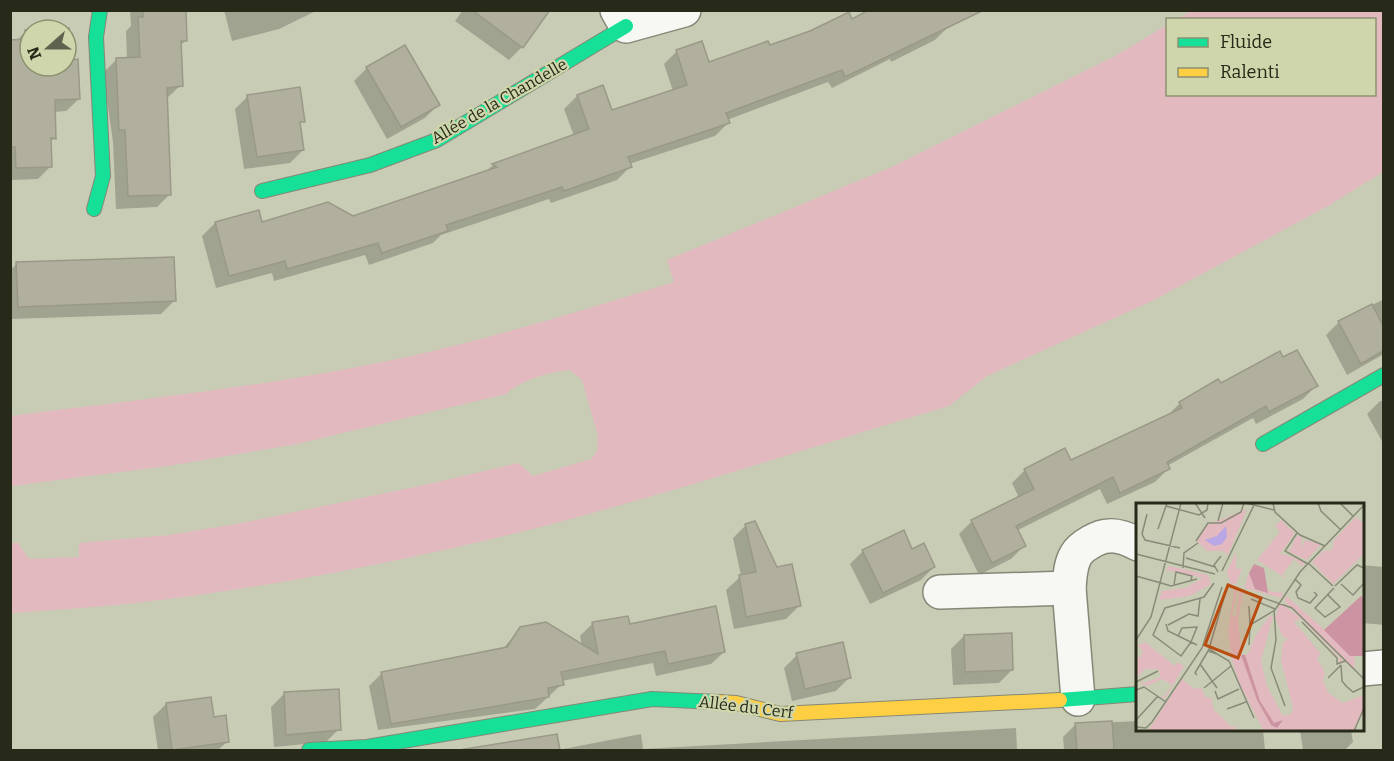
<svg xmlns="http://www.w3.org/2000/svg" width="1394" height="761" viewBox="0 0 1394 761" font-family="Bitter,serif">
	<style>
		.green { fill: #e1b9be }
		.shadow { fill: #0003 }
		.building { fill: #b1b09e; stroke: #9a9987; stroke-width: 1.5; fill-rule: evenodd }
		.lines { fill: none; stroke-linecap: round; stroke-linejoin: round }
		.street-casing { stroke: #858876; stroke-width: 36 }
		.fast-casing { stroke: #858876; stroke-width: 16 }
		.slow-casing { stroke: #858876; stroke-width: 16 }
		.street { stroke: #f7f7f4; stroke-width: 33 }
		.fast { stroke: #16e098; stroke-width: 14 }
		.slow { stroke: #ffcf43; stroke-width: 14 }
		.labels { text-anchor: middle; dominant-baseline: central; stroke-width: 4.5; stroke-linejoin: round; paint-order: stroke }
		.street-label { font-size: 16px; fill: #272919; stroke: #cfd6ab }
		.inset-road { fill: none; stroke: #888b77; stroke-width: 1.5 }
		.view { fill: #b84d0f; fill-opacity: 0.15; stroke: #b84d0f; stroke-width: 3 }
		.inset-edge { fill: none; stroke: #272919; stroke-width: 3 }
	</style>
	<rect width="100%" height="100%" fill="#c9ccb5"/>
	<path class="green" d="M1192,11h191v161l-55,34 -176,95 -165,75 -38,30c-156,46 -311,99 -470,136 -116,27 -234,49 -353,62 -38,4 -77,6 -115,9v-70h7l11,16 50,-2v-14l90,-8 73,-12 187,-39 89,-21 15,13 58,-17 6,-8 1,-15 -16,-56 -12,-10c-21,2 -49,10 -64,24l-209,50 -129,22 -157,20v-70c133,-17 268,-31 400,-60 89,-20 176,-47 263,-74l-7,-22 227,-94 221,-110 52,-31 1,69h206v-74l-197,-1z"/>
	<g class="shadow">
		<polygon points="130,10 185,10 186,40 180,46 181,85 166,99 170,194 157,207 116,209 113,142 103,73 116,60 127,59 126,31 131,26"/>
		<polygon points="224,10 318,10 279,29 232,41"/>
		<polygon points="463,10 545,10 522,47 509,60 455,21"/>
		<polygon points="982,10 947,28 935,40 891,62 890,59 832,88 828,82 727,120 728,123 715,136 629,164 630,167 617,180 551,203 549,199 441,235 433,243 369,265 365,255 274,281 272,273 216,288 202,236 215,223 261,224 353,218 485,172 493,165 574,136 564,109 577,96 602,87 611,112 673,91 664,64 677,51 708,64 769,47 851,20"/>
		<polygon points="61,30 68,30 70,61 79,99 66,111 54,112 54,138 49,143 50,167 38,179 10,180 10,41 16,41 26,31 30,31 30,66 66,66 66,30"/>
		<polygon points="367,68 438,105 425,118 387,139 354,81"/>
		<polygon points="248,96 303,121 299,125 303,150 290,163 244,169 235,109"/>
		<polygon points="17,264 174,301 161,314 10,319 10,270"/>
		<polygon points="1384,299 1384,354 1347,375 1326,335 1339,322"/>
		<polygon points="1283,359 1316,386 1303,399 1256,424 1253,418 1167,466 1168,469 1155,482 1107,504 1100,489 1016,531 1024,546 1011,559 979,575 959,534 972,521 1019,498 1012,483 1025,470 1070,462 1167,416 1180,403"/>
		<polygon points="1380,401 1384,401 1384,445 1367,414"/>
		<polygon points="746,525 799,606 786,619 734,629 726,590 741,576 733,538"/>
		<polygon points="863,551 912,551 934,567 921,580 870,604 850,564"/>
		<polygon points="1362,565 1384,567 1384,625 1362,623"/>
		<polygon points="592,624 629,626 724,652 711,664 656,676 653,663 562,681 562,684 535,709 378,730 369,686 382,673 502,650 520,628 582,646 580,636"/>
		<polygon points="964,636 1012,670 999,683 953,685 951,649"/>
		<polygon points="797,655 849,678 836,691 792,701 784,668"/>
		<polygon points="284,694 339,729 326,742 274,747 271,707"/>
		<polygon points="166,704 213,718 228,741 218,750 158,750 153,717"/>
		<polygon points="1138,721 1138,730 1263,730 1265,750 1064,750 1063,737 1076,724"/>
		<polygon points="1016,728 1017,750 468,750 556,736 558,750 641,734 643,749"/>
		<polygon points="1300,730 1351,730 1353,742 1345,750 1303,750"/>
	</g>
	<g class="building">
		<polygon points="143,10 186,10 187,41 181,41 183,86 167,88 171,195 128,196 125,130 119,130 116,58 140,57 138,17 143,17"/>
		<polygon points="472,10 550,10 523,48"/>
		<polygon points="869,10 984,10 845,77 842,70 726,113 730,123 628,157 632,167 564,191 562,187 446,225 448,231 382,253 378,243 287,269 285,261 229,276 215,222 259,210 262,222 328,202 353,216 497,167 492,164 589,129 577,95 603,85 612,110 687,85 676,50 702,41 709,62 768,41 770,45 810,31 849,12 852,19"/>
		<path d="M69,28l2,32 7,-1 2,40 -25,1 1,39 -5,-1 1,29 -36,1 -1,-21h-5v-107l16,-1 -1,-9zM30,30h36v36h-36z"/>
		<polygon points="405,45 440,105 401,127 366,67"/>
		<polygon points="300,87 305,122 300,122 304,150 257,157 247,95"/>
		<polygon points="174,257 176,301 18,307 16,262"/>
		<polygon points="1372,304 1383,326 1383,351 1361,364 1338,321"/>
		<polygon points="1297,350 1318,386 1269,412 1266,406 1167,462 1170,469 1120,493 1113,477 1016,526 1026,546 992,563 971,520 1034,489 1024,469 1065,448 1071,460 1182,408 1179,402 1218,379 1221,383 1280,351 1283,357"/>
		<polygon points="755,521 777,567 792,564 801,606 746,617 739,575 756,572 745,524"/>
		<polygon points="904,530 912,549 924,543 935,567 883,593 862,550"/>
		<polygon points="716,606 725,652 668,664 665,651 561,672 564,685 548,688 549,697 391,724 381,672 507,647 520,627 546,622 598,654 592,622 628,616 630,624"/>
		<polygon points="1012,633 1013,670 965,672 964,635"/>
		<polygon points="843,642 851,678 805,689 796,653"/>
		<polygon points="339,689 341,730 286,735 284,692"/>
		<polygon points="211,697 214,717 226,715 229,742 172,750 166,703"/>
		<polygon points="1112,721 1114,750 1077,750 1075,723"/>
		<polygon points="557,734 560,750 459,750"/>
	</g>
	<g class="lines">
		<defs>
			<g id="street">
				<polyline points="617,10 626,26 684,10"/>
				<polyline points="940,592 1069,588"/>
				<polyline points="1362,669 1384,667"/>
				<path d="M1078,699l-9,-111c1,-11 1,-23 7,-33 5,-9 23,-19 33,-19 9,-1 21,4 29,8"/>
			</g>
			<g id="fast">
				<polyline points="262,191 370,165 437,140 626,26"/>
				<polyline points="94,209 103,176 96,37 100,10"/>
				<polyline points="1263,444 1384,375"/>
				<polyline points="1060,700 1138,694"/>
				<polyline points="309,750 367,747 652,699 718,702"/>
			</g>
			<polyline id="slow" points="718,702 736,703 780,714 1060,700"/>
		</defs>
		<use href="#street" class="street-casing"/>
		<use href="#fast" class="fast-casing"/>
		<use href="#slow" class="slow-casing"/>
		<use href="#street" class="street"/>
		<use href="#fast" class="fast"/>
		<use href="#slow" class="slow"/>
	</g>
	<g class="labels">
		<g class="street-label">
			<text transform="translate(499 101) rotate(-30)">Allée de la Chandelle</text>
			<text transform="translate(746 707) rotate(7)">Allée du Cerf</text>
		</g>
	</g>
	<g transform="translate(1136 503)">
		<rect width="228" height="228" fill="#c9ccb5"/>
		<path d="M111,6l-19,46 -5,-4h-16l-10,-10 10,-16zM220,14l8,7v30l-31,30 -21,-22 11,-11 9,-1 2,-10zM145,17l14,13 -15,21 7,1 19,8 -4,3 -8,-7 -11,15 4,5 -30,-19 23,-28 -5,-6zM161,32l5,3 -1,12 4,-10 16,4 -14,16 -18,-8zM100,49v17l6,-1 -6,17 -6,-2 -3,-11zM33,63l39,9 3,9 -21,12 -31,4 3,-9 23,-3 18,-10 -37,-8zM113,70l6,16 28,4 -2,5 -37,-10zM99,84l3,1 -6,28h4l4,-27 3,1 -5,32 4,33 6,-1 8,-19 14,-20 3,1 -12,45 6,25 16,30 8,-2 2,-7 -12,-47 2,-18 6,-3 -6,-2 -8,-19 5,-15 24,17 40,42 -5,1v-5l-38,-40 -7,4 27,32 -4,4 8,15 -2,7 5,13 15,10 21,-8v12l-11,24h-89l-24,-46 -8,-25 -4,-28zM150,93l69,60 -1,13 -69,-67zM4,135l35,28 3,-4 6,4 7,-12 -26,45 -8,-4 7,2 8,-12 -10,-6 -15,7 -5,-2 -2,-5 4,4 16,-6 -1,-8h-14l-8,8 -1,-22 4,3 3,-7 -6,-6 8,-2zM46,176l12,10 7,-2 4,10 6,1 3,12 18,17 5,-1 -3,5h-86z" fill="#e1b9be"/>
		<path d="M118,61l10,4 4,25 -13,-4 -6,-16zM225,93l3,3v57h-14l-26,-26zM105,152h4l15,46 14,22 9,-3 -6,8 -6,-3 -14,-25z" fill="#cc93a2"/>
		<path d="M90,23l1,11 -5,7 -8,2 -9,-6 12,-4z" fill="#b9a7e5"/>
		<path class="inset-road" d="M59,0l10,15M110,0l28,7M137,0l2,9 25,23 25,11M182,0l3,8 20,19M204,0l13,13M30,3l33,9 8,-5 1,-7M11,11l-5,20 3,6 35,8M82,18l5,-18M22,26l9,-26M161,30l-12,18 23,13M60,38l12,-18h13l20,-11 3,-9M0,51l79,20M50,55l29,9M172,60l25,23M47,65l1,-15 14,-10M86,68l33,-68M82,69l-4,-7 7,-9M0,73l25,7M159,76l6,6 -5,7 2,6 12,5 7,-8 -3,-3M25,80l10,3 26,-7M205,81l12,11 11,-12M38,82l2,-13 16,4 -1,4M91,82l65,23 72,71M199,83l22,-21 7,3M192,92l12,12 -15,10 -10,-9 19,-20M115,96l24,10M113,103l1,19M138,107l2,30 -5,28 14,38M166,119l35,36v6l8,-3M30,121l2,7 29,14M32,122l21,-11 9,2 2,-17M42,133l4,-8 15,-1 -6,15M0,137l15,-23 30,-114M55,139l-10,14 -28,-21 12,-27 39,-11 10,-14M113,142l1,-20 25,-15 25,-38 64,-67M73,146l16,-55M73,146l7,4 1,1 -9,-3zM81,151l12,7 25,57M64,161l17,24M205,162l1,16 4,5 7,6 11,-5M61,172l-2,-2 13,-22M192,175l13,-13M0,179l22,-11M68,185l27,-22M0,187l8,-3 22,15M79,188l3,8 21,-10M91,206l19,-7M0,217l22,-24M0,224l10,1 6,-6 50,-74 20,-61M218,228l10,-23"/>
		<path class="view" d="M92,82l33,13 -23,60 -33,-13z"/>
		<rect width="228" height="228" class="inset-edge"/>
	</g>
	<rect width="1394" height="761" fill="none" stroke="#272919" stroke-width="24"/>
	<rect x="1166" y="18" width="210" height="78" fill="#cfd6ab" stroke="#8c9171" stroke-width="1.5"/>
	<rect x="1178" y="38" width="30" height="9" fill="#16e098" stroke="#8c9171" stroke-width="1.5"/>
	<text x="1220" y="48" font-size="18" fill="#272919">Fluide</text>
	<rect x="1178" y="68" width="30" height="9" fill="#ffcf43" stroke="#8c9171" stroke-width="1.5"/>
	<text x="1220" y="78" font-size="18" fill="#272919">Ralenti</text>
	<g transform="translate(48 48) rotate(249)"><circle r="28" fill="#cfd6ab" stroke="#8c9171" stroke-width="1.5"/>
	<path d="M0-4.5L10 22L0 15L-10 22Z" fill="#606250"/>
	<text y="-9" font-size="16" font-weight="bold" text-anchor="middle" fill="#272919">N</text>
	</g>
</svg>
